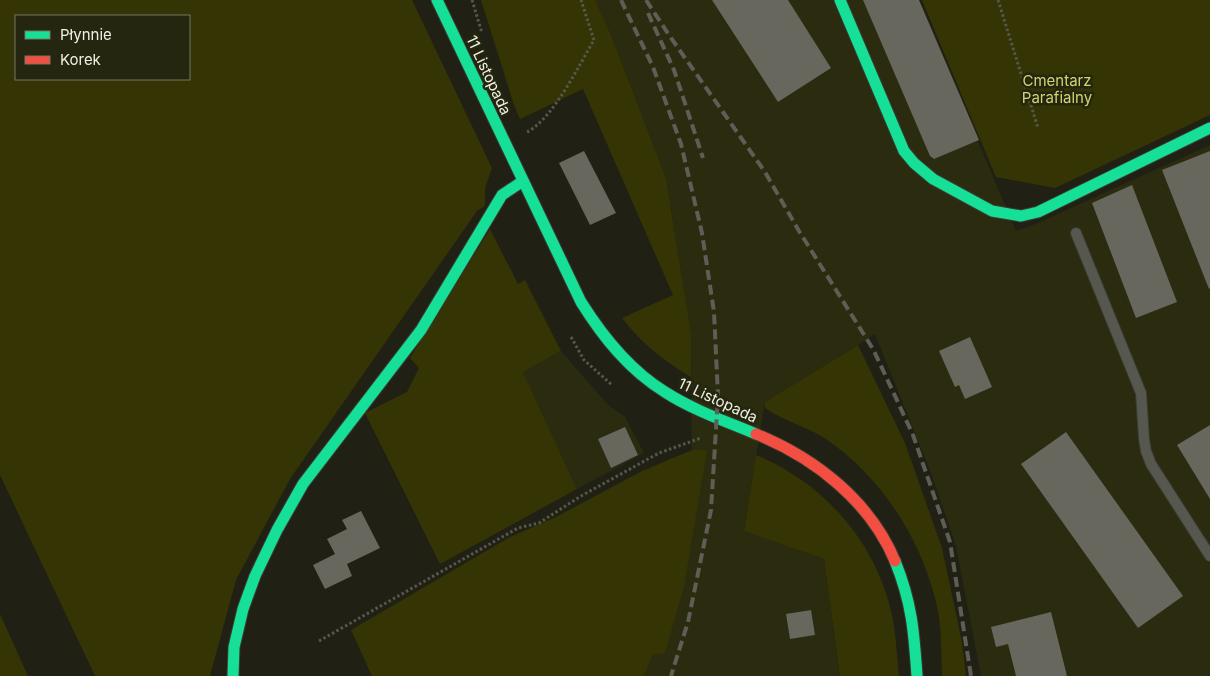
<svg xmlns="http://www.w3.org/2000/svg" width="1210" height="676" viewBox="0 0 1210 676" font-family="Inter,sans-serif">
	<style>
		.built { fill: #2a2b0f }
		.green { fill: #343404; fill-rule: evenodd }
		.building { fill: #67675d }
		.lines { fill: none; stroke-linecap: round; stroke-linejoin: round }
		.lane-casing { stroke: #3b3c33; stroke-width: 12 }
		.fast-casing { stroke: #3b3c33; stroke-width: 13 }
		.jam-casing { stroke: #3b3c33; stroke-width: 13 }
		.path { stroke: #56574d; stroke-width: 3; stroke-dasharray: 2.5 2.5; stroke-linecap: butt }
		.lane { stroke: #56574e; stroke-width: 10 }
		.fast { stroke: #16e098; stroke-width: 11 }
		.jam { stroke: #f24e42; stroke-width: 11 }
		.rail { stroke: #5e5e56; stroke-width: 4; stroke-dasharray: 10 5; stroke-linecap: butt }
		.labels { text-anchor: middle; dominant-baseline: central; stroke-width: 5; stroke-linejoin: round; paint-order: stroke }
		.street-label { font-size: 15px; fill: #eff0e2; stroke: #25260f }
		.park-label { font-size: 15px; fill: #d3d36f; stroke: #25260f }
	</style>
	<rect width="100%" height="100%" fill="#202114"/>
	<g class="built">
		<polygon points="595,0 918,0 1016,231 1031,226 1210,145 1210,676 981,676 956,546 931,473 875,334 858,345 765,402 744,530 824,559 840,676 644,676 653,655 692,487 691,333 666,178 610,32"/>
		<polygon points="561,351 608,405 625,417 644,453 577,489 523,372"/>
	</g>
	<g class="green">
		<path d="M0,0h412l80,168 -7,20v18l-8,5 -187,268 -54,101 -26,96h-115l-95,-201zM16,16h173v63h-173z"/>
		<path d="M481,0h114l15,32 56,146 25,155v44c-26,-15 -51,-35 -69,-59l51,-23 -90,-206 -63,30 -6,-14z"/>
		<polygon points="922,0 1210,0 1210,115 1055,188 996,177"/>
		<polygon points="490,229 518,284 525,280 561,351 523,372 577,489 440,564 365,413 407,392 419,368 410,358"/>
		<path d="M858,345l47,98 37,105 20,94 4,34h-24c-1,-22 0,-43 -4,-65 -14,-68 -55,-133 -112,-172 -20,-13 -43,-18 -61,-31v-6z"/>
		<polygon points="692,450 707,450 684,587 665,653 653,655 644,676 372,676 351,630 510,537 556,517 642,471"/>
		<path d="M756,455c69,29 120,87 136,160 4,20 5,41 7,61h-59l-16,-117 -80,-28z"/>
		<polygon points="0,614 28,676 0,676"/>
	</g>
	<g class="building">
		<polygon points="712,0 788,0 831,68 778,102"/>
		<polygon points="863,0 919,0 979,140 934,159 930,156"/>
		<polygon points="584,151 616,213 590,225 559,163"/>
		<polygon points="1210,151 1210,288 1209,289 1162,170"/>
		<polygon points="1132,185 1177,302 1136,318 1092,203"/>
		<polygon points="970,337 992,387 965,399 959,385 955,387 939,351"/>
		<polygon points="1210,425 1210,499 1177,445"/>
		<polygon points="625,427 638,455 611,468 598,439"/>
		<polygon points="1066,432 1183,596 1138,628 1021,464"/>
		<polygon points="361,511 380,548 347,564 352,576 325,589 313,565 335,554 327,539 347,529 342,520"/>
		<polygon points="811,610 815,635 790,639 786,614"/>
		<polygon points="1051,612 1067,676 1016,676 1008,644 996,647 991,627"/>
	</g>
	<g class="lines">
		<defs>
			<polyline id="lane" points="1076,233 1141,393 1144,439 1146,451 1151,464 1210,556"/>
			<g id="fast">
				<path d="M437,0l144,302c22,35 48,68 84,90 28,18 60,29 91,42"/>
				<polyline points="840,0 904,151 914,163 933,179 992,211 1021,216 1038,212 1210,128"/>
				<path d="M895,561c17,42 19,71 22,115"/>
				<polyline points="233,676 234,647 243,609 255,576 277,530 303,484 421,330 502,195 523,181"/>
			</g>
			<path id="jam" d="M756,434c59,24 114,67 139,127"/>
		</defs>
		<use href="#lane" class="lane-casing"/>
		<use href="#fast" class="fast-casing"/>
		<use href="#jam" class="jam-casing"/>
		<g class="path">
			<polyline points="472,0 482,33"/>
			<polyline points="998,0 1038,128"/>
			<path d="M527,132c26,-13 52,-67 67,-92l-13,-40"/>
			<polyline points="571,337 584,360 612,385"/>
			<polyline points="319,641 518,528 539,523 581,496 659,453 701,438"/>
		</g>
		<use href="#lane" class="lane"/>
		<use href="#fast" class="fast"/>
		<use href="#jam" class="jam"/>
		<g class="rail">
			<polyline points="621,0 653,67 681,144 702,233 714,312 718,396 711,510 688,622 671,676"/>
			<polyline points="646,0 669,35 765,172 799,231 873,349 895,396 913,435 950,542 971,676"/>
			<polyline points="648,13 674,70 703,158"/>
		</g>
	</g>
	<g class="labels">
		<g class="street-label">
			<text transform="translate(489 75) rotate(65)">11 Listopada</text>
			<text transform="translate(718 400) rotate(25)">11 Listopada</text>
		</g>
		<g class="park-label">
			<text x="1057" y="80">Cmentarz<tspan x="1057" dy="17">Parafialny</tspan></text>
		</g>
	</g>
	<rect x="15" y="15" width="175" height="65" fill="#25260f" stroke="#767763"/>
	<rect x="25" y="31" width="25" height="8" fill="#16e098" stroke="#767763"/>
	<text x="60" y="40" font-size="15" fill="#eff0e2">Płynnie</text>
	<rect x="25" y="56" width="25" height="8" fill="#f24e42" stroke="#767763"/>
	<text x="60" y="65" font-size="15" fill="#eff0e2">Korek</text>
</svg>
